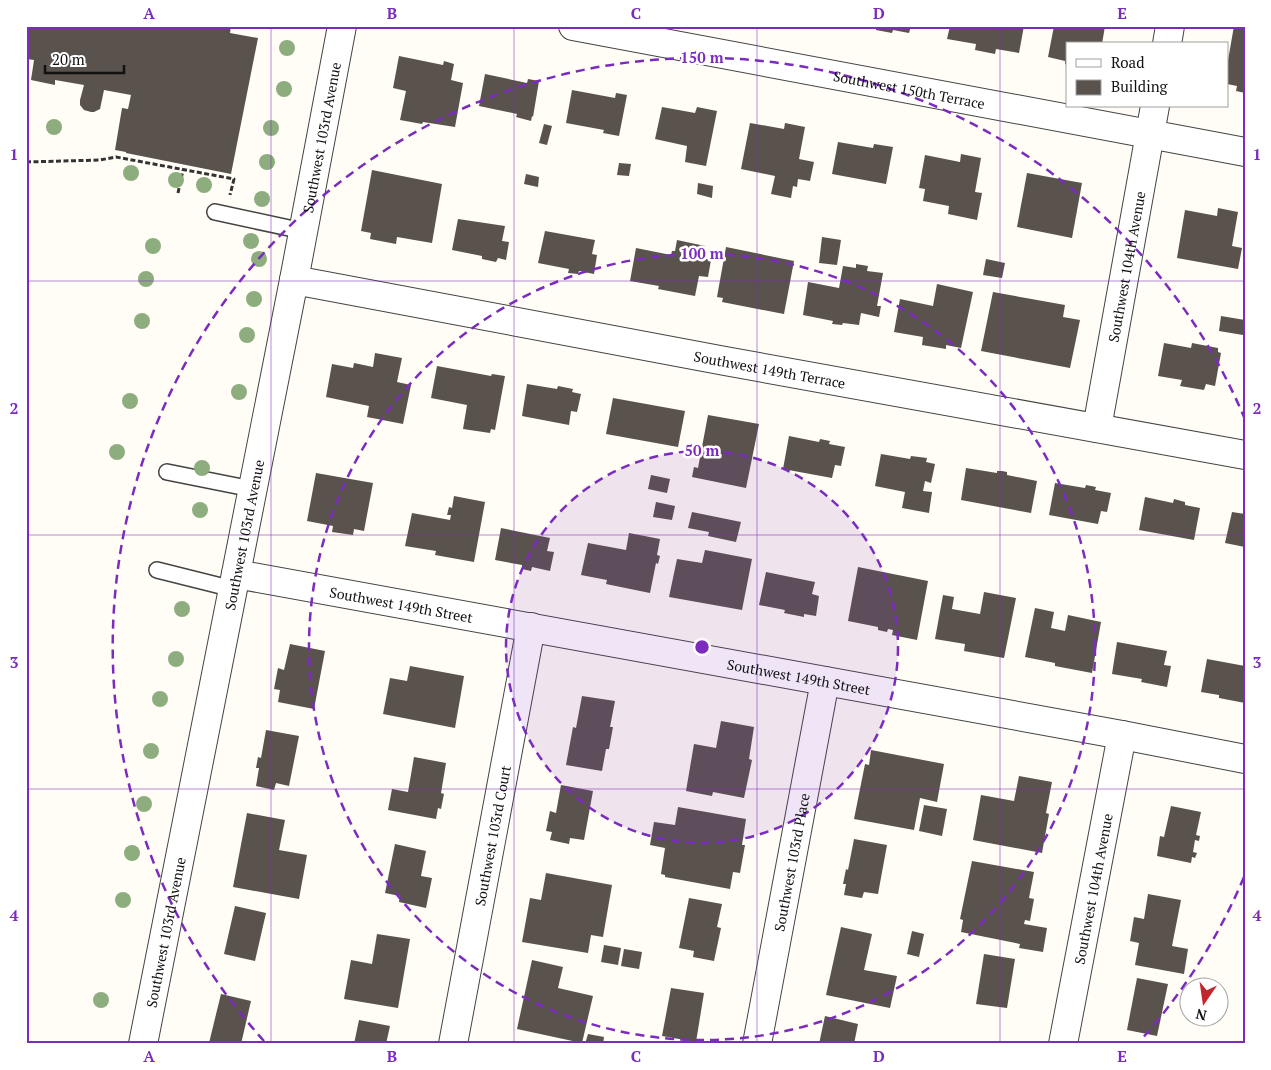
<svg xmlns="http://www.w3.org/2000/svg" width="1271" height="1070" viewBox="0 0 1271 1070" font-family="'PT Serif',serif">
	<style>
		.building { fill: #5a524d }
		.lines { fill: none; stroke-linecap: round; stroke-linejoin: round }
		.service-casing { stroke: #444; stroke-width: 18 }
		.minor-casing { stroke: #444; stroke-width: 30 }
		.path { stroke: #333; stroke-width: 3; stroke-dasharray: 5 2.5; stroke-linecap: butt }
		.service { stroke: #fff; stroke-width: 15 }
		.minor { stroke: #fff; stroke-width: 28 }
		.tree { fill: #8dad7f }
		.grid { fill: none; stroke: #7b2cbf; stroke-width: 1; stroke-opacity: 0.55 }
		.ring { fill: none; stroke: #7b2cbf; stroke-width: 2.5; stroke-dasharray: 9 6 }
		.labels { text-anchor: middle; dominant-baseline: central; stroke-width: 5; stroke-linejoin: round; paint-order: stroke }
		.street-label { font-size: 14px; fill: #111; stroke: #fff }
		.centre { fill: #7b2cbf; stroke: #fff; stroke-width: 2.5 }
		.ring-label { font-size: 15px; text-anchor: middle; font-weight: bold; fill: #7b2cbf; stroke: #fff; stroke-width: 5; stroke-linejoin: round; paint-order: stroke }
		.neatline { fill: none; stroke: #7b2cbf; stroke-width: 2 }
		.grid-label { font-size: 16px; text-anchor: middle; font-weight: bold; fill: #7b2cbf }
	</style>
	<rect width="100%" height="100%" fill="#fffdf5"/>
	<g class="building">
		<polygon points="26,26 231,26 230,33 258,38 231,174 126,153 126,152 115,150 122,108 128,109 131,95 104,90 100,109 94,112 91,112 84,110 80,105 80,100 84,85 55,80 55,85 31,80 34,60 26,59"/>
		<polygon points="876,26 911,26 909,33 893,30 892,33 876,30"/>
		<polygon points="950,26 1024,26 1019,53 996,49 995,54 975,50 976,44 947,39"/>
		<polygon points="1054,26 1071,29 1072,26 1105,26 1102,44 1067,44 1067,65 1065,64 1065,61 1048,57"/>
		<polygon points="1234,26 1245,26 1245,93 1236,91 1237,86 1227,84 1227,66"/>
		<polygon points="399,56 443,65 444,61 454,64 451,80 463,83 455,127 423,122 422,124 400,120 406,91 393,88"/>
		<polygon points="485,74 527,83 528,79 539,81 533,117 532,116 531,121 516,117 517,114 479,106"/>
		<polygon points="572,90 615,98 616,93 627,95 619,136 603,133 604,130 566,123"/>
		<polygon points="662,107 695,113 697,107 717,111 706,166 685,162 687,146 655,139"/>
		<polygon points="750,123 784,129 785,123 805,127 799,159 814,162 810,181 798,179 797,187 793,186 791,198 771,194 775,176 741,169"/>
		<polygon points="544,124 552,126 547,145 539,143"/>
		<polygon points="838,142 873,148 874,144 893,147 886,184 832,174"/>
		<polygon points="961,154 981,158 975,192 982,193 977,220 948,214 949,206 923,201 925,189 919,188 925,155 960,162"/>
		<polygon points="619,163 631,164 629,176 617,175"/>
		<polygon points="372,170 442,184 432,243 397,237 396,244 370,239 371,233 361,231"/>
		<polygon points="1027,173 1082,183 1072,238 1017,227"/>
		<polygon points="526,174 539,177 538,187 524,184"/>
		<polygon points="698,183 713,186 712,198 697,194"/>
		<polygon points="1218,208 1238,212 1232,246 1242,248 1238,269 1177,258 1185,210 1217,216"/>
		<polygon points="458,219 505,226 502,241 509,242 506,260 498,258 496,262 482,259 482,256 452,250"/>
		<polygon points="545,231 595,240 592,254 597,255 594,274 579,271 578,274 568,273 569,269 538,263"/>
		<polygon points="822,237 841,240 837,265 819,263"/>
		<polygon points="677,240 705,246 702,258 711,260 708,277 699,276 695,296 658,289 659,286 630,281 636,248 671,255 672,251 675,251"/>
		<polygon points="726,247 794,261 784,314 722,302 723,298 717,297"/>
		<polygon points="986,259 1005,263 1002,278 983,275"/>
		<polygon points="856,264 868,266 867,271 883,273 877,306 881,306 879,317 861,313 859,325 843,323 842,325 832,324 833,321 803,315 808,282 839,288 843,266 856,268"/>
		<polygon points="937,284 973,292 961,348 946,345 946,349 922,345 923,337 894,332 900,299 933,306"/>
		<polygon points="993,292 1065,305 1063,317 1080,320 1070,368 981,351"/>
		<polygon points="1221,316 1245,320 1243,335 1219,331"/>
		<polygon points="1164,343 1191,348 1192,343 1218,348 1218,352 1221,353 1215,386 1206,384 1204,390 1180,386 1182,380 1158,376"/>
		<polygon points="375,353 402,358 397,382 411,385 403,424 367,417 369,406 326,397 332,364 353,368 354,363 373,367"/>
		<polygon points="437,366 491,376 492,374 505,376 495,430 491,429 490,433 463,429 467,405 431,398"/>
		<polygon points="527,384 557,389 558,386 573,389 572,392 581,394 577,412 571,411 569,425 522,416"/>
		<polygon points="613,398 685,411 678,447 606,434"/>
		<polygon points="708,415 759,424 746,488 692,477 694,467 698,468"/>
		<polygon points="789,436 819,442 820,439 830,441 829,444 845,447 841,466 835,465 832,478 783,469"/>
		<polygon points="881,454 910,459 911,456 927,458 926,462 935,464 931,483 925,481 923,491 932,492 929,513 902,508 905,492 875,486"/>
		<polygon points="966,468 997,473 997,471 1002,471 1007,472 1007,475 1037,481 1031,513 961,500"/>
		<polygon points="316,473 373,483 364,531 354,529 353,535 332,532 333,526 307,521"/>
		<polygon points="651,475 670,479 667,493 648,489"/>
		<polygon points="1055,483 1085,488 1086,485 1096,487 1095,490 1111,493 1107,512 1101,511 1098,524 1049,515"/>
		<polygon points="454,496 485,502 474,562 435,555 436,551 405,546 412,513 450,520 451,515 447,515 449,507 452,508"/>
		<polygon points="1145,497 1173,503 1174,499 1185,502 1185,505 1200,508 1194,540 1139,530"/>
		<polygon points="656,502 675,506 672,520 653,517"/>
		<polygon points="692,512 741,522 736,542 708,536 709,532 688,528"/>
		<polygon points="1232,512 1245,514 1245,547 1225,543"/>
		<polygon points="501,528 550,538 547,551 554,552 550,571 532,567 531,571 522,569 522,565 495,560"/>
		<polygon points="629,533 660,539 657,555 660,556 658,564 656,563 650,593 606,584 607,580 581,575 588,543 626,550"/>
		<polygon points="705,550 752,559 742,610 669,597 677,559 702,563"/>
		<polygon points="858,567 928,581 917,640 892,635 893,630 888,629 887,632 878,630 878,627 848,621"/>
		<polygon points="766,572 815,582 812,594 819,596 816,616 804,614 804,617 784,613 785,610 759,605"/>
		<polygon points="984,592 1016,598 1004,658 964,651 965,644 935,639 943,595 954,597 952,609 980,614"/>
		<polygon points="1035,608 1054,612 1051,628 1065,631 1068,615 1101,622 1092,673 1055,666 1055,663 1025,657"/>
		<polygon points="1117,642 1167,651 1164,665 1171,666 1167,687 1141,682 1142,679 1112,674"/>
		<polygon points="290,644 325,651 314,709 278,702 280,690 274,689 278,668 284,670"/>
		<polygon points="1207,659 1245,666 1245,703 1219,698 1219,695 1201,692"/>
		<polygon points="410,666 464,676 455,728 383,714 390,678 407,681"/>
		<polygon points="582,696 615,701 610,727 613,727 609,749 606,749 602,771 566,765 573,727 576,728"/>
		<polygon points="721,721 754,727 749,759 752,760 744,798 713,792 712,796 686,791 694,744 716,748"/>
		<polygon points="266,730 299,736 289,786 276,783 274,790 256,786 259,768 256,768 258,757 261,758"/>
		<polygon points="871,750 944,764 937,802 920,798 914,830 854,819 865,764 869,765"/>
		<polygon points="414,757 446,763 441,793 444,794 441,809 438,808 436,819 388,810 392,789 408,792"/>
		<polygon points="1019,776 1052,782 1046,813 1049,814 1042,853 973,840 981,795 1014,801"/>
		<polygon points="561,785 593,791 584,840 570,838 569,844 550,840 552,832 546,831 550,811 556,813"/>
		<polygon points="924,805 947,809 942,836 919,831"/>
		<polygon points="1171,806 1201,812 1196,835 1200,836 1199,841 1195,840 1193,852 1197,853 1195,858 1192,857 1191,863 1157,856 1160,836 1164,837"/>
		<polygon points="678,807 746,819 742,845 745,845 740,873 733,872 730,889 665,877 665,875 661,874 665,848 650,845 654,822 675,825"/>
		<polygon points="247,813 285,820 279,850 307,855 299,899 233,887"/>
		<polygon points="854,839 887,845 878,894 864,892 862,898 844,895 846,884 843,884 846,869 848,870"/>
		<polygon points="395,844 426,851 421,876 432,878 426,908 399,902 400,896 385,893"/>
		<polygon points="972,861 1034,872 1029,898 1034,899 1030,921 1025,920 1024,924 1047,928 1043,952 1019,948 1020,944 961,932 963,920 960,919"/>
		<polygon points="546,873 612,885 603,937 591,935 588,953 522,942 530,898 541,900"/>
		<polygon points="1148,894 1181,900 1172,946 1188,949 1184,974 1135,965 1139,943 1130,941 1134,917 1144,919"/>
		<polygon points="689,898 722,904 717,927 721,928 714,961 693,957 694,951 679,948"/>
		<polygon points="235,906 266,913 255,961 224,954"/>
		<polygon points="841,927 872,934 864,970 897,976 890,1008 826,995"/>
		<polygon points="912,931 924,934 919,957 907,954"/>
		<polygon points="377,934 410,939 398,1008 344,999 351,960 372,964"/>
		<polygon points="604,945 621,948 618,965 601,962"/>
		<polygon points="624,949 642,952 639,969 621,966"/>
		<polygon points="984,954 1015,959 1007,1008 976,1004"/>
		<polygon points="532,960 563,967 558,988 593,996 582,1043 517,1029"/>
		<polygon points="1137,978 1168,984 1157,1036 1127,1030"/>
		<polygon points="671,988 704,993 696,1042 662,1036"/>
		<polygon points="221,994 251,1001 241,1044 209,1043"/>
		<polygon points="825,1016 858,1024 854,1044 819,1044"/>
		<polygon points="359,1020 390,1026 386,1044 354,1044"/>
		<polygon points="588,1034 604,1037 603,1044 585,1044"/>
	</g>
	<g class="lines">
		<defs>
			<g id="service">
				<polyline points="215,212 303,231"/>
				<polyline points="167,472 252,489"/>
				<polyline points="157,570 233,589"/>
			</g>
			<g id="minor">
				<path id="s1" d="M573,26l672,126"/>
				<polyline points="1167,44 1170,26"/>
				<path id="s2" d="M294,280l431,81 520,94"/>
				<path id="s3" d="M1097,428l58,-322"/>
				<path id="s4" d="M236,574l886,161 123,24"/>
				<path id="s5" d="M143,1044l151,-764 48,-254"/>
				<path id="s6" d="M453,1044l78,-417"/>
				<path id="s7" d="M757,1044l68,-363"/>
				<path id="s8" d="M1063,1044l59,-309"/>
			</g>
		</defs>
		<use href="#service" class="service-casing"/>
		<use href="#minor" class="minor-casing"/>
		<g class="path">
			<polyline points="26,162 100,160 116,157 234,179 230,195"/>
			<polyline points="178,193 183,170"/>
		</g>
		<use href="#service" class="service"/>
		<use href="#minor" class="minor"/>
	</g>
	<g class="tree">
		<circle cx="287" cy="48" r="8"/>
		<circle cx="284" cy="89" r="8"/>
		<circle cx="54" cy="127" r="8"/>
		<circle cx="271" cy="128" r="8"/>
		<circle cx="267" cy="162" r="8"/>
		<circle cx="131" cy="173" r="8"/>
		<circle cx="176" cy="180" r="8"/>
		<circle cx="204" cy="185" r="8"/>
		<circle cx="262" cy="199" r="8"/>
		<circle cx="251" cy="241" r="8"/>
		<circle cx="153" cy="246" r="8"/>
		<circle cx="259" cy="259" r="8"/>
		<circle cx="146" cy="279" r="8"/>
		<circle cx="254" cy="299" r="8"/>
		<circle cx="142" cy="321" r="8"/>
		<circle cx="247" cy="335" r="8"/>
		<circle cx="239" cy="392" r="8"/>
		<circle cx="130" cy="401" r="8"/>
		<circle cx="117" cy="452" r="8"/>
		<circle cx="202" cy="468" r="8"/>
		<circle cx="200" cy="510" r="8"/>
		<circle cx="182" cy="609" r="8"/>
		<circle cx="176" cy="659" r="8"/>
		<circle cx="160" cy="699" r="8"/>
		<circle cx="151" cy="751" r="8"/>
		<circle cx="144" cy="804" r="8"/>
		<circle cx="132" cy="853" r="8"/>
		<circle cx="123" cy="900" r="8"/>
		<circle cx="101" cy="1000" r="8"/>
	</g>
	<path class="grid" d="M271,26v1018M514,26v1018M757,26v1018M1000,26v1018M26,281h1219M26,535h1219M26,789h1219"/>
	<circle cx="702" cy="647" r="196" fill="#7b2cbf" fill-opacity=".12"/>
	<g class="ring">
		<circle cx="702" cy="647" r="196"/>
		<circle cx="702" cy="647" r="393"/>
		<path d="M1244 877A589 589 0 0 1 1140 1041M264 1041A589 589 0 1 1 1244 417"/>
	</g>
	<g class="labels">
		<g class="street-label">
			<text stroke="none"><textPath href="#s1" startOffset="342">Southwest 150th Terrace</textPath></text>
			<text stroke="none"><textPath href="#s5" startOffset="924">Southwest 103rd Avenue</textPath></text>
			<text stroke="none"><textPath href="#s3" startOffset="164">Southwest 104th Avenue</textPath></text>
			<text stroke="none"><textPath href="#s2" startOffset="484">Southwest 149th Terrace</textPath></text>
			<text stroke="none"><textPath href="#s5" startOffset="519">Southwest 103rd Avenue</textPath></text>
			<text stroke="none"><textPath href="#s4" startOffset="168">Southwest 149th Street</textPath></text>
			<text stroke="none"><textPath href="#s4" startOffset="572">Southwest 149th Street</textPath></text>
			<text stroke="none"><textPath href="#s6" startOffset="212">Southwest 103rd Court</textPath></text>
			<text stroke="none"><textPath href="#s7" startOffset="185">Southwest 103rd Place</textPath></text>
			<text stroke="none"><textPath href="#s8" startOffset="158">Southwest 104th Avenue</textPath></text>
			<text stroke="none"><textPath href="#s5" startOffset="114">Southwest 103rd Avenue</textPath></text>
		</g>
	</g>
	<circle cx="702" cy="647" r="8" class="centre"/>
	<g class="ring-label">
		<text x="702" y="63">150 m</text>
		<text x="702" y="259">100 m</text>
		<text x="702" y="456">50 m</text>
	</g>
	<rect width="1271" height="1070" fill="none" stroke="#ffffff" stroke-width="55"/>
	<rect x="1066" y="42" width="162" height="65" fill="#ffffff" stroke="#a0a0a0"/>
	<rect x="1076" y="59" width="25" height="8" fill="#ffffff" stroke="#a0a0a0"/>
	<text x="1111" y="68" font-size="15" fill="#111111">Road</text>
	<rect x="1076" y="80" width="25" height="15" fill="#5a524d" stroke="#a0a0a0"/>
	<text x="1111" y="92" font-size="15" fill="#111111">Building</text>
	<g transform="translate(1204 1002) rotate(193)"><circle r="24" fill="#ffffff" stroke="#a0a0a0"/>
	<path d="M0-4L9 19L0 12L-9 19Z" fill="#c4262e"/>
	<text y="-8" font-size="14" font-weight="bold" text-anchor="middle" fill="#111111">N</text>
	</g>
	<path d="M45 65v8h79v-8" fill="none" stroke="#111111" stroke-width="2.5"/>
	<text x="52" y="65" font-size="15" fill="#111111" stroke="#ffffff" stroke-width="4" paint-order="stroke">20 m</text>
	<rect x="28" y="28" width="1216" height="1014" class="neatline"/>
	<g class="grid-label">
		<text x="149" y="19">A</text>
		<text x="392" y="19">B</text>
		<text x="636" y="19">C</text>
		<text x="879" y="19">D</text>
		<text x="1122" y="19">E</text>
		<text x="14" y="160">1</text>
		<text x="1257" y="160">1</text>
		<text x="14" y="414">2</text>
		<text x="1257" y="414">2</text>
		<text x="14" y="668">3</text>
		<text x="1257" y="668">3</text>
		<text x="14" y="921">4</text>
		<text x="1257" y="921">4</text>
		<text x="149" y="1062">A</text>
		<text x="392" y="1062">B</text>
		<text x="636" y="1062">C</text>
		<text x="879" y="1062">D</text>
		<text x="1122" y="1062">E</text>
	</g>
</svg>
